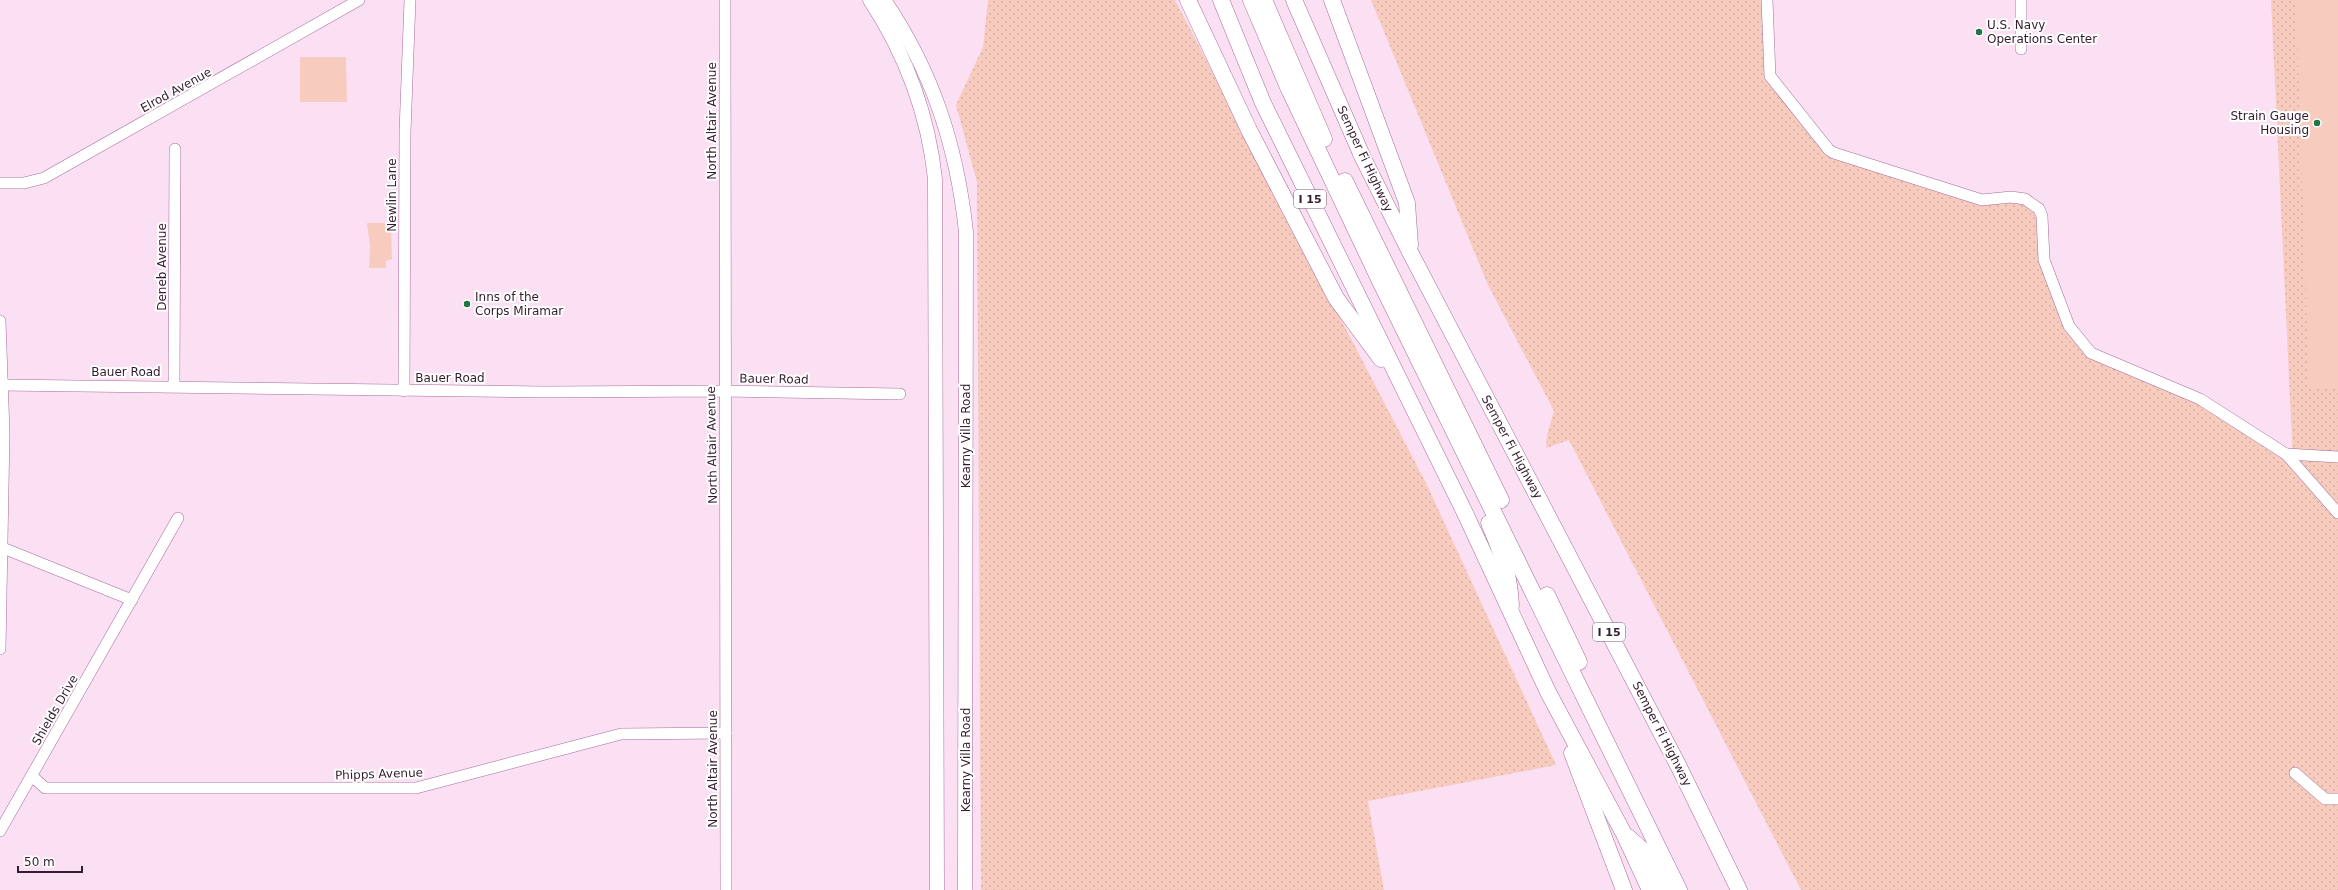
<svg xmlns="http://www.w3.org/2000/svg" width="2338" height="890" viewBox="0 0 2338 890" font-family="'DejaVu Sans',sans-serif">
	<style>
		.grass { fill: url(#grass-dots) }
		.green { fill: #f8cbbf }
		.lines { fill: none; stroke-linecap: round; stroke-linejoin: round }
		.minor-casing { stroke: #a76b9a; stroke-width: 12 }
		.major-casing { stroke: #a76b9a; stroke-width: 15 }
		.highway-casing { stroke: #a76b9a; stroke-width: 17 }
		.minor { stroke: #fff; stroke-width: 11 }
		.major { stroke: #fff; stroke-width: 14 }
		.highway { stroke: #fff; stroke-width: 16 }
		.poi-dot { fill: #217547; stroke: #fff; stroke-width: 1.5 }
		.labels { text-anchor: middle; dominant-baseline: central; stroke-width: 4; stroke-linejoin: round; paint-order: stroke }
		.shield { fill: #fff; stroke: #71606d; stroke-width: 1 }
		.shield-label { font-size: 11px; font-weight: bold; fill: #341c2f }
		.poi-label { font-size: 12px; fill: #341c2f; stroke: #fff; text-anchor: start }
		.street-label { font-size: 12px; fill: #341c2f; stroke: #fff }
	</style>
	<defs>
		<pattern id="grass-dots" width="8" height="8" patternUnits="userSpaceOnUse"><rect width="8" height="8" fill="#f8cbbf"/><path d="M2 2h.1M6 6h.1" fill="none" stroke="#d5aea4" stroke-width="1.8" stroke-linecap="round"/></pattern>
	</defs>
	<rect width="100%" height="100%" fill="#fbe0f4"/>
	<g class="grass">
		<polygon points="988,0 1175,0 1426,483 1556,765 1368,801 1384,890 981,890 977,182 956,105 983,47"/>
		<polygon points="1371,0 1767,0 1770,76 1829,150 1982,200 2011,197 2039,209 2044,260 2069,326 2091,353 2200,399 2293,461 2271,0 2338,0 2338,890 1801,890 1569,440 1546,448 1547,435 1554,411 1488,285"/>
	</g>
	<g class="green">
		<polygon points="2296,0 2338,0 2338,387 2309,387"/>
		<polygon points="300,57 346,57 347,102 300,102"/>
		<polygon points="367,223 391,223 392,259 386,261 386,268 369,268 370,247"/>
	</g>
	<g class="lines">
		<defs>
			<g id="minor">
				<polyline points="725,0 726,890"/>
				<polyline points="1767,0 1770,76 1829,150 1834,153 1982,200 2011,197 2025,199 2039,209 2042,216 2044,260 2069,326 2091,353 2200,399 2286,454 2338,513"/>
				<polyline points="2021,0 2021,49"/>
				<polyline points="0,183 24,183 44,178 359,0"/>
				<polyline points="0,321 4,433 0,649"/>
				<polyline points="0,385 544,392 725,391 900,394"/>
				<polyline points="174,386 175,149"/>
				<polyline points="404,391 405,132 410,0"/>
				<polyline points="2286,454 2338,457"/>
				<polyline points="3,548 132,600"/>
				<polyline points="2295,773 2325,799 2338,799"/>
				<polyline points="32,776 45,788 416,788 621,734 726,733"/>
				<polyline points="0,831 178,518"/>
			</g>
			<g id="major">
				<path d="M870,0c36,55 58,113 65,179l2,711"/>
				<path d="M884,0c49,72 73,147 82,232l-1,658"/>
			</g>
			<g id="highway">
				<polyline points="1188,0 1249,130 1336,298 1381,359"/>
				<polyline points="1221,0 1263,103 1464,511 1548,692 1624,834 1650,890"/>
				<polyline points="1251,0 1288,87 1380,281 1679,890"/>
				<polyline points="1264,0 1324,139"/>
				<polyline points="1294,0 1363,158 1411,254 1679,767 1739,890"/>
				<polyline points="1332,0 1407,203 1410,245"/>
				<polyline points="1345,181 1501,500"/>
				<path d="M1489,523c12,27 21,53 22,83"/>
				<polyline points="1547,595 1579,662"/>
				<polyline points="1572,753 1624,890"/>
				<polyline points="1628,837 1645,852 1665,890"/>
			</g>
		</defs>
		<use href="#minor" class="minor-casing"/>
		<use href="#major" class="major-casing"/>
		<use href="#highway" class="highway-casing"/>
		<use href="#minor" class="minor"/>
		<use href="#major" class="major"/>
		<use href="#highway" class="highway"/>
	</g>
	<g class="poi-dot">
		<circle cx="1979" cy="32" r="4"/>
		<circle cx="2317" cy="123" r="4"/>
		<circle cx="467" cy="304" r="4"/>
	</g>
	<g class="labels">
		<g class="shield">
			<rect x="1294" y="190" width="32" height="18" rx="3"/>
			<rect x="1593" y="623" width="32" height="18" rx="3"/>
		</g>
		<g class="shield-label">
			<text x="1310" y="199">I 15</text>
			<text x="1609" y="632">I 15</text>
		</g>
		<g class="poi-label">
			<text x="1987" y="25">U.S. Navy<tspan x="1987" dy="14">Operations Center</tspan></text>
			<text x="2309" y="116" text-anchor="end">Strain Gauge<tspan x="2309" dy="14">Housing</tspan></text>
			<text x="475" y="297">Inns of the<tspan x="475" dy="14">Corps Miramar</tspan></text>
		</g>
		<g class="street-label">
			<text transform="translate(176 90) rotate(-29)">Elrod Avenue</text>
			<text transform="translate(712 121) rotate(-90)">North Altair Avenue</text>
			<text transform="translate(1365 159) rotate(65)">Semper Fi Highway</text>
			<text transform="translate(392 195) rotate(-90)">Newlin Lane</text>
			<text transform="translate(162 267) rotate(-90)">Deneb Avenue</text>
			<text x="126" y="372">Bauer Road</text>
			<text x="450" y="378">Bauer Road</text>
			<text transform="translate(774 379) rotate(1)">Bauer Road</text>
			<text transform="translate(966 436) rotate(-90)">Kearny Villa Road</text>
			<text transform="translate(712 445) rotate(-91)">North Altair Avenue</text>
			<text transform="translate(1512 447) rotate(62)">Semper Fi Highway</text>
			<text transform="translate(55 710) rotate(-60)">Shields Drive</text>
			<text transform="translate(1662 734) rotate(63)">Semper Fi Highway</text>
			<text transform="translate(966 760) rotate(-90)">Kearny Villa Road</text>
			<text transform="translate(713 769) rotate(-90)">North Altair Avenue</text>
			<text transform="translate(379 774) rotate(-2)">Phipps Avenue</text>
		</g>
	</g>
	<path d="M18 866v6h64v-6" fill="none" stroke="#341c2f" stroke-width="2"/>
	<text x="24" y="866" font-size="12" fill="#341c2f" stroke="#ffffff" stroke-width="3" paint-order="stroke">50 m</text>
</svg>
